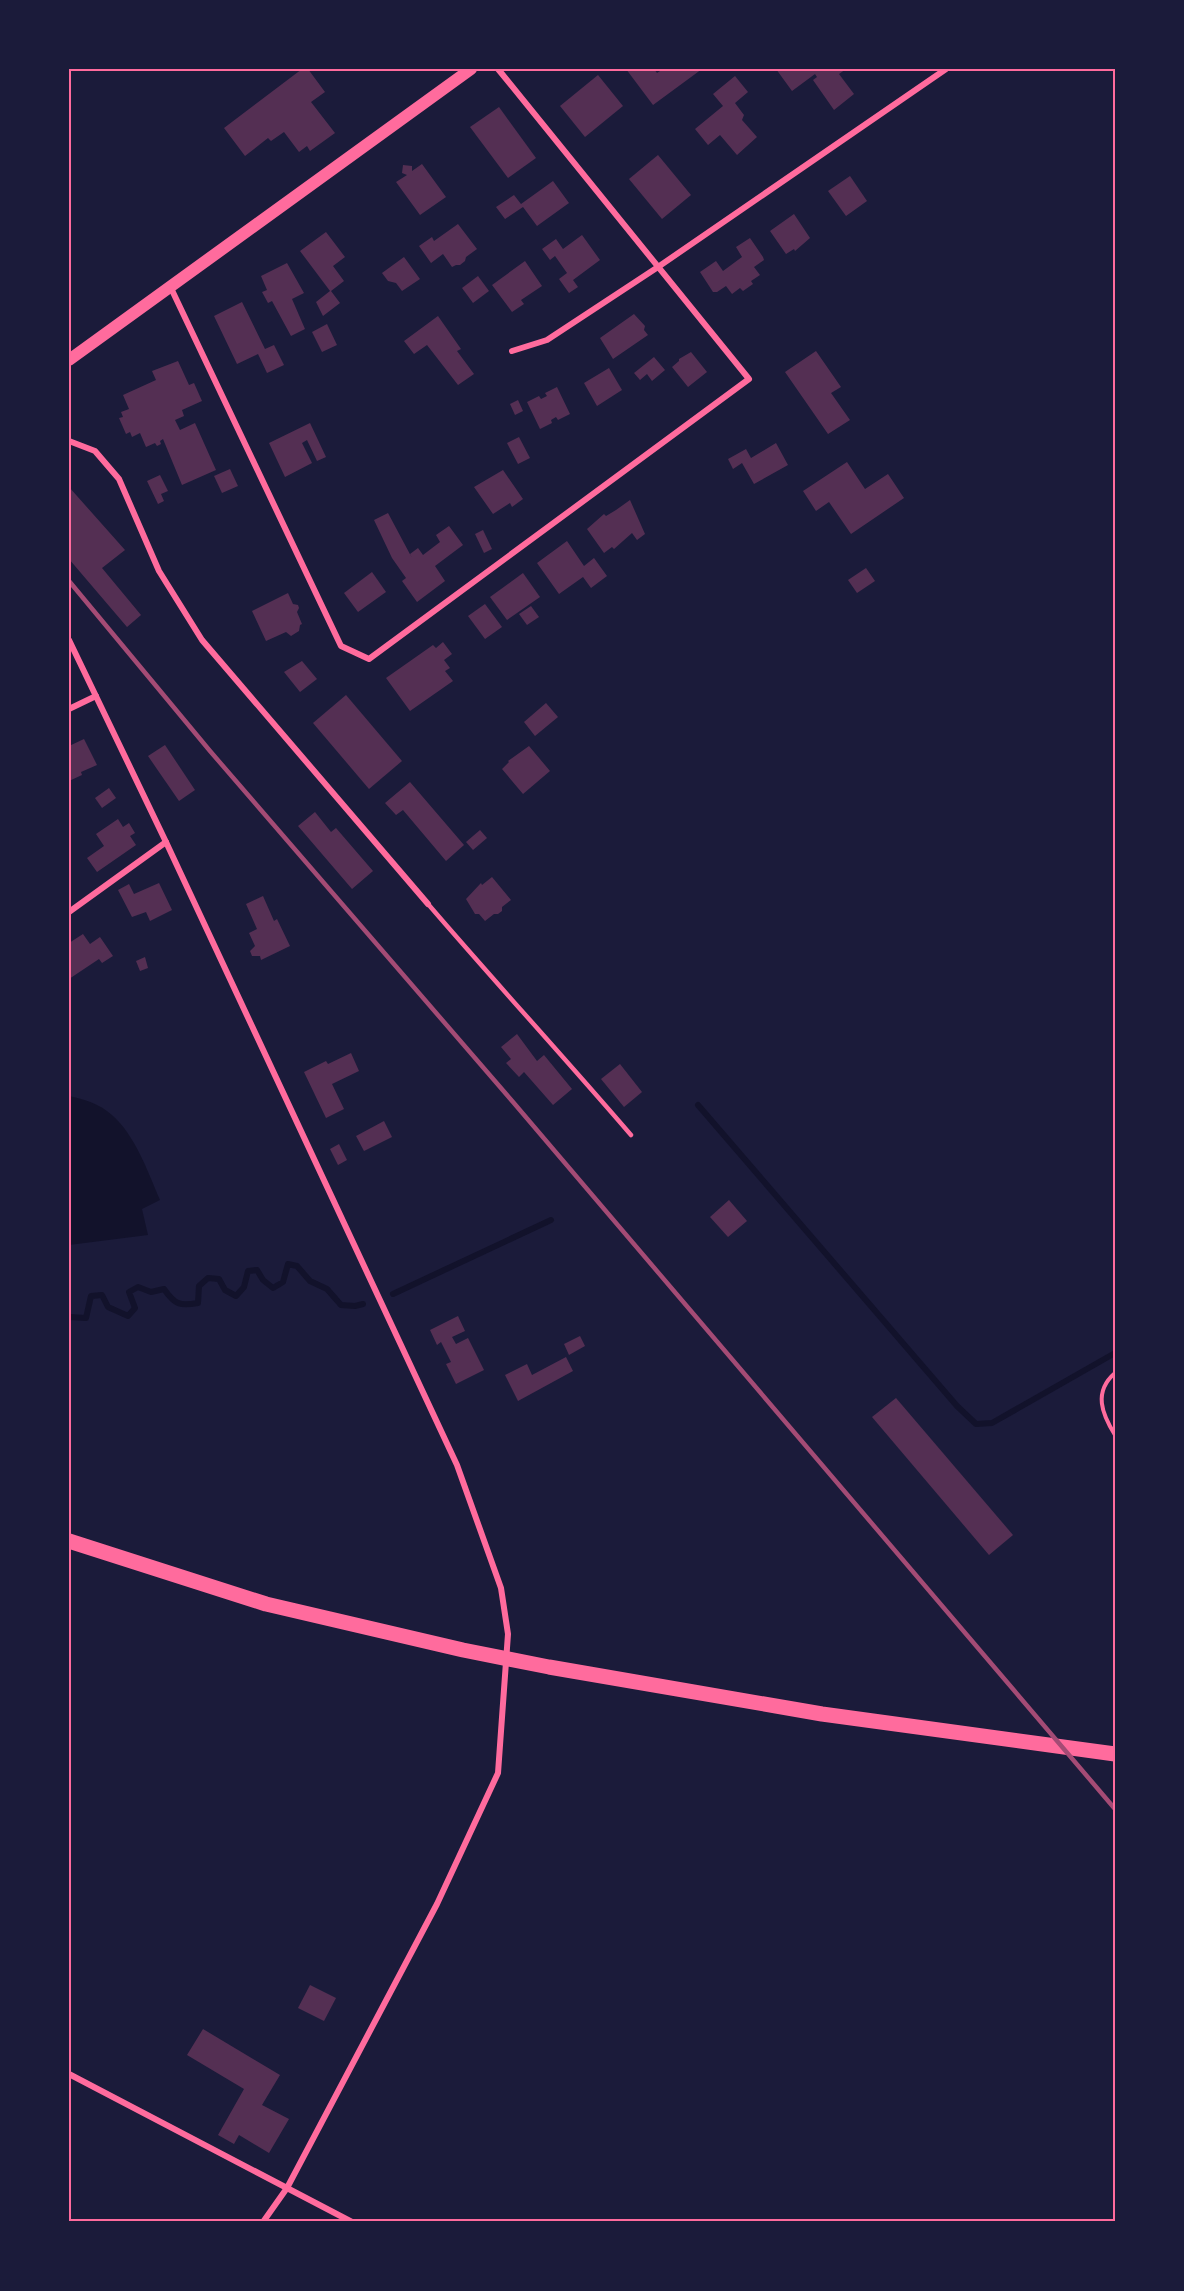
<svg xmlns="http://www.w3.org/2000/svg" width="1184" height="2291" viewBox="0 0 1184 2291" font-family="'Roboto Condensed',sans-serif">
	<style>
		.water { fill: #12122b }
		.lines { fill: none; stroke-linecap: round; stroke-linejoin: round }
		.stream { stroke: #12122b; stroke-width: 6 }
		.building { fill: #542f53 }
		.path { stroke: #ff6b9d; stroke-width: 4 }
		.service { stroke: #ff6b9d; stroke-width: 4.5 }
		.minor { stroke: #ff6b9d; stroke-width: 6 }
		.secondary { stroke: #ff6b9d; stroke-width: 12 }
		.primary { stroke: #ff6b9d; stroke-width: 15 }
		.rail { stroke: #a44b75; stroke-width: 4.5 }
		.neatline { fill: none; stroke: #ff6b9d; stroke-width: 2 }
	</style>
	<rect width="100%" height="100%" fill="#1b1b3a"/>
	<path class="water" d="M69,1096c15,3 31,8 43,19 23,20 36,57 48,85l-18,9 6,26 -79,10z"/>
	<g class="lines">
		<g class="stream">
			<polyline points="698,1105 957,1406 976,1424 992,1423 1115,1353"/>
			<polyline points="393,1294 551,1220"/>
			<path d="M69,1317l17,1 5,-22 11,-1 6,12 20,9 7,-8 -6,-16 9,-5 13,5 13,-3c11,16 16,17 34,14l1,-17 9,-8 11,1 6,11 11,6 8,-9 4,-16 9,-1 6,10 10,8 10,-6 5,-18 9,2 13,15 17,8 14,16 14,1 8,-2"/>
		</g>
	</g>
	<g class="building">
		<polygon points="302,69 308,69 325,92 311,102 335,133 310,151 307,146 299,152 284,132 271,141 268,138 245,156 224,128"/>
		<polygon points="626,69 654,69 657,73 663,69 702,69 653,105"/>
		<polygon points="776,69 846,69 839,74 854,94 834,110 813,80 817,77 815,74 792,91"/>
		<polygon points="598,75 623,106 585,137 560,106"/>
		<polygon points="735,76 748,92 735,103 744,115 742,120 757,137 737,155 720,135 708,145 695,129 723,106 713,94"/>
		<polygon points="499,107 536,158 508,178 470,127"/>
		<polygon points="658,155 691,195 662,219 629,179"/>
		<polygon points="422,164 446,197 420,215 396,182 407,175 402,173 403,165 412,166 412,171"/>
		<polygon points="850,176 867,201 846,216 828,191"/>
		<polygon points="553,181 569,203 537,226 523,207 505,219 496,207 514,195 521,204"/>
		<polygon points="794,214 810,238 795,251 794,249 786,254 770,231"/>
		<polygon points="458,224 477,249 466,257 465,261 460,265 456,265 452,267 443,254 431,263 419,246 432,237 434,241"/>
		<polygon points="326,232 345,257 333,266 344,281 331,291 340,303 323,316 316,302 330,291 300,251"/>
		<polygon points="582,235 600,260 573,280 578,287 569,293 559,279 567,273 555,256 550,260 542,249 556,239 563,249"/>
		<polygon points="750,238 763,257 764,260 754,267 760,275 751,281 753,284 743,291 740,288 732,294 726,286 717,292 713,292 700,272 716,261 723,271 742,257 736,247"/>
		<polygon points="404,257 420,279 402,291 396,283 388,281 382,273"/>
		<polygon points="525,261 542,286 521,300 524,304 512,312 492,285"/>
		<polygon points="287,263 304,293 292,299 305,329 291,336 272,301 268,303 262,292 267,290 261,276"/>
		<polygon points="478,276 489,291 473,303 462,288"/>
		<polygon points="242,302 265,349 274,345 284,365 267,373 258,354 237,364 214,316"/>
		<polygon points="634,314 645,326 644,330 648,335 613,359 600,338"/>
		<polygon points="438,316 461,349 457,351 474,374 458,385 427,345 414,354 404,341"/>
		<polygon points="327,324 337,345 322,352 312,332"/>
		<polygon points="816,351 841,387 831,393 850,420 828,434 785,372"/>
		<polygon points="691,352 707,372 688,387 672,367 679,361 679,359"/>
		<polygon points="654,357 665,370 652,381 647,374 640,380 634,373"/>
		<polygon points="178,361 189,385 194,383 202,401 182,410 184,416 175,420 180,430 195,423 216,470 182,485 163,439 160,441 161,444 157,446 155,443 146,447 140,433 132,437 130,432 126,434 119,418 123,417 121,412 129,409 123,395 156,380 152,371"/>
		<polygon points="609,368 622,390 597,406 584,383"/>
		<polygon points="557,387 570,414 558,420 556,417 551,420 552,423 540,429 527,402 539,396 541,399 547,396 545,393"/>
		<polygon points="518,400 523,411 515,415 510,404"/>
		<polygon points="310,423 326,457 317,461 307,440 302,443 312,463 285,477 269,443"/>
		<polygon points="519,437 530,458 518,464 507,443"/>
		<polygon points="776,443 788,465 754,484 742,463 733,469 728,459 746,449 751,458"/>
		<polygon points="847,462 865,489 888,474 904,498 851,534 829,502 816,511 803,491"/>
		<polygon points="230,469 238,486 222,493 214,476"/>
		<polygon points="503,470 523,499 512,507 510,503 493,514 474,487"/>
		<polygon points="160,475 168,491 161,494 164,501 158,504 147,481"/>
		<polygon points="69,487 125,550 102,568 141,615 127,627 69,559"/>
		<polygon points="630,500 645,534 637,540 632,533 614,549 612,547 604,553 587,529 604,514 606,516 616,510"/>
		<polygon points="388,513 412,558 410,554 418,548 423,555 440,542 436,535 449,526 463,545 435,566 445,581 417,602 402,581 406,578 392,558 374,520"/>
		<polygon points="483,530 492,549 484,553 475,534"/>
		<polygon points="567,541 584,566 594,558 607,576 591,588 583,577 559,594 537,563"/>
		<polygon points="866,568 875,581 857,593 848,580"/>
		<polygon points="372,572 386,592 358,612 344,593"/>
		<polygon points="523,573 540,597 507,620 490,597"/>
		<polygon points="288,593 293,604 298,605 299,608 297,612 302,624 300,625 299,631 291,636 286,632 266,641 252,611"/>
		<polygon points="485,604 502,627 485,639 468,616"/>
		<polygon points="531,606 539,617 527,625 519,614"/>
		<polygon points="443,642 452,654 444,660 450,668 445,671 453,681 410,711 386,678 433,645 436,648"/>
		<polygon points="302,661 317,679 300,692 284,672"/>
		<polygon points="346,695 402,761 369,789 313,723"/>
		<polygon points="546,703 558,717 535,736 524,722"/>
		<polygon points="84,739 97,765 81,772 82,775 69,781 69,746"/>
		<polygon points="165,745 195,790 179,801 148,756"/>
		<polygon points="529,746 550,771 523,794 502,769 509,762 508,761"/>
		<polygon points="410,782 464,845 446,861 403,810 396,815 385,803"/>
		<polygon points="109,788 116,798 102,808 95,798"/>
		<polygon points="315,812 331,832 336,828 373,871 352,889 298,826"/>
		<polygon points="118,819 123,827 129,823 135,833 130,836 136,845 97,872 87,858 104,846 96,834"/>
		<polygon points="480,830 487,838 473,850 466,842"/>
		<polygon points="492,877 511,900 502,907 502,911 498,914 494,914 485,921 479,914 475,914 466,899 481,883 482,885"/>
		<polygon points="159,883 172,910 150,921 146,912 132,917 118,890 129,884 134,894"/>
		<polygon points="263,896 274,921 277,919 290,946 261,960 260,956 252,956 250,951 255,946 249,933 257,929 246,904"/>
		<polygon points="83,934 90,944 100,937 113,956 102,963 99,959 69,979 69,943"/>
		<polygon points="145,957 148,968 140,971 136,961"/>
		<polygon points="517,1034 537,1061 544,1055 572,1089 553,1105 524,1072 519,1077 506,1063 511,1059 501,1047"/>
		<polygon points="351,1053 359,1071 332,1084 344,1109 326,1118 304,1072 326,1061 328,1064"/>
		<polygon points="620,1064 642,1092 624,1107 601,1079"/>
		<polygon points="384,1121 392,1137 364,1151 356,1136"/>
		<polygon points="339,1144 347,1160 338,1165 330,1149"/>
		<polygon points="729,1200 747,1221 728,1237 710,1217"/>
		<polygon points="458,1316 465,1331 452,1337 456,1344 468,1338 484,1370 456,1384 446,1364 451,1362 441,1342 437,1345 430,1330"/>
		<polygon points="580,1336 585,1346 569,1355 564,1344"/>
		<polygon points="566,1357 573,1371 518,1401 505,1375 527,1364 532,1375"/>
		<polygon points="896,1398 1013,1535 989,1555 872,1417"/>
		<polygon points="310,1985 336,1998 324,2021 298,2008"/>
		<polygon points="203,2029 280,2075 262,2105 289,2119 269,2153 239,2135 234,2144 218,2135 244,2089 187,2055"/>
	</g>
	<g class="lines">
		<path class="path" d="M1115,1373c-22,19 -13,41 0,62"/>
		<path class="service" d="M428,904c67,78 136,153 203,231"/>
		<g class="minor">
			<polyline points="170,286 341,646 369,659 749,379 498,69"/>
			<polyline points="512,351 547,340 658,267 946,69"/>
			<polyline points="69,441 95,451 119,479 159,571 202,640 428,904"/>
			<polyline points="69,640 166,842 457,1465 501,1588 508,1634 498,1773 437,1904 287,2188 263,2222"/>
			<polyline points="69,709 96,696"/>
			<polyline points="69,912 166,842"/>
			<polyline points="69,2074 352,2222"/>
		</g>
		<polyline class="secondary" points="69,360 471,69"/>
		<polyline class="primary" points="69,1541 266,1604 463,1650 549,1667 822,1714 1115,1754"/>
		<polyline class="rail" points="69,581 210,751 513,1102 1115,1809"/>
	</g>
	<rect width="1184" height="2291" fill="none" stroke="#1b1b3a" stroke-width="141"/>
	<rect x="70" y="70" width="1044" height="2150" class="neatline"/>
</svg>
